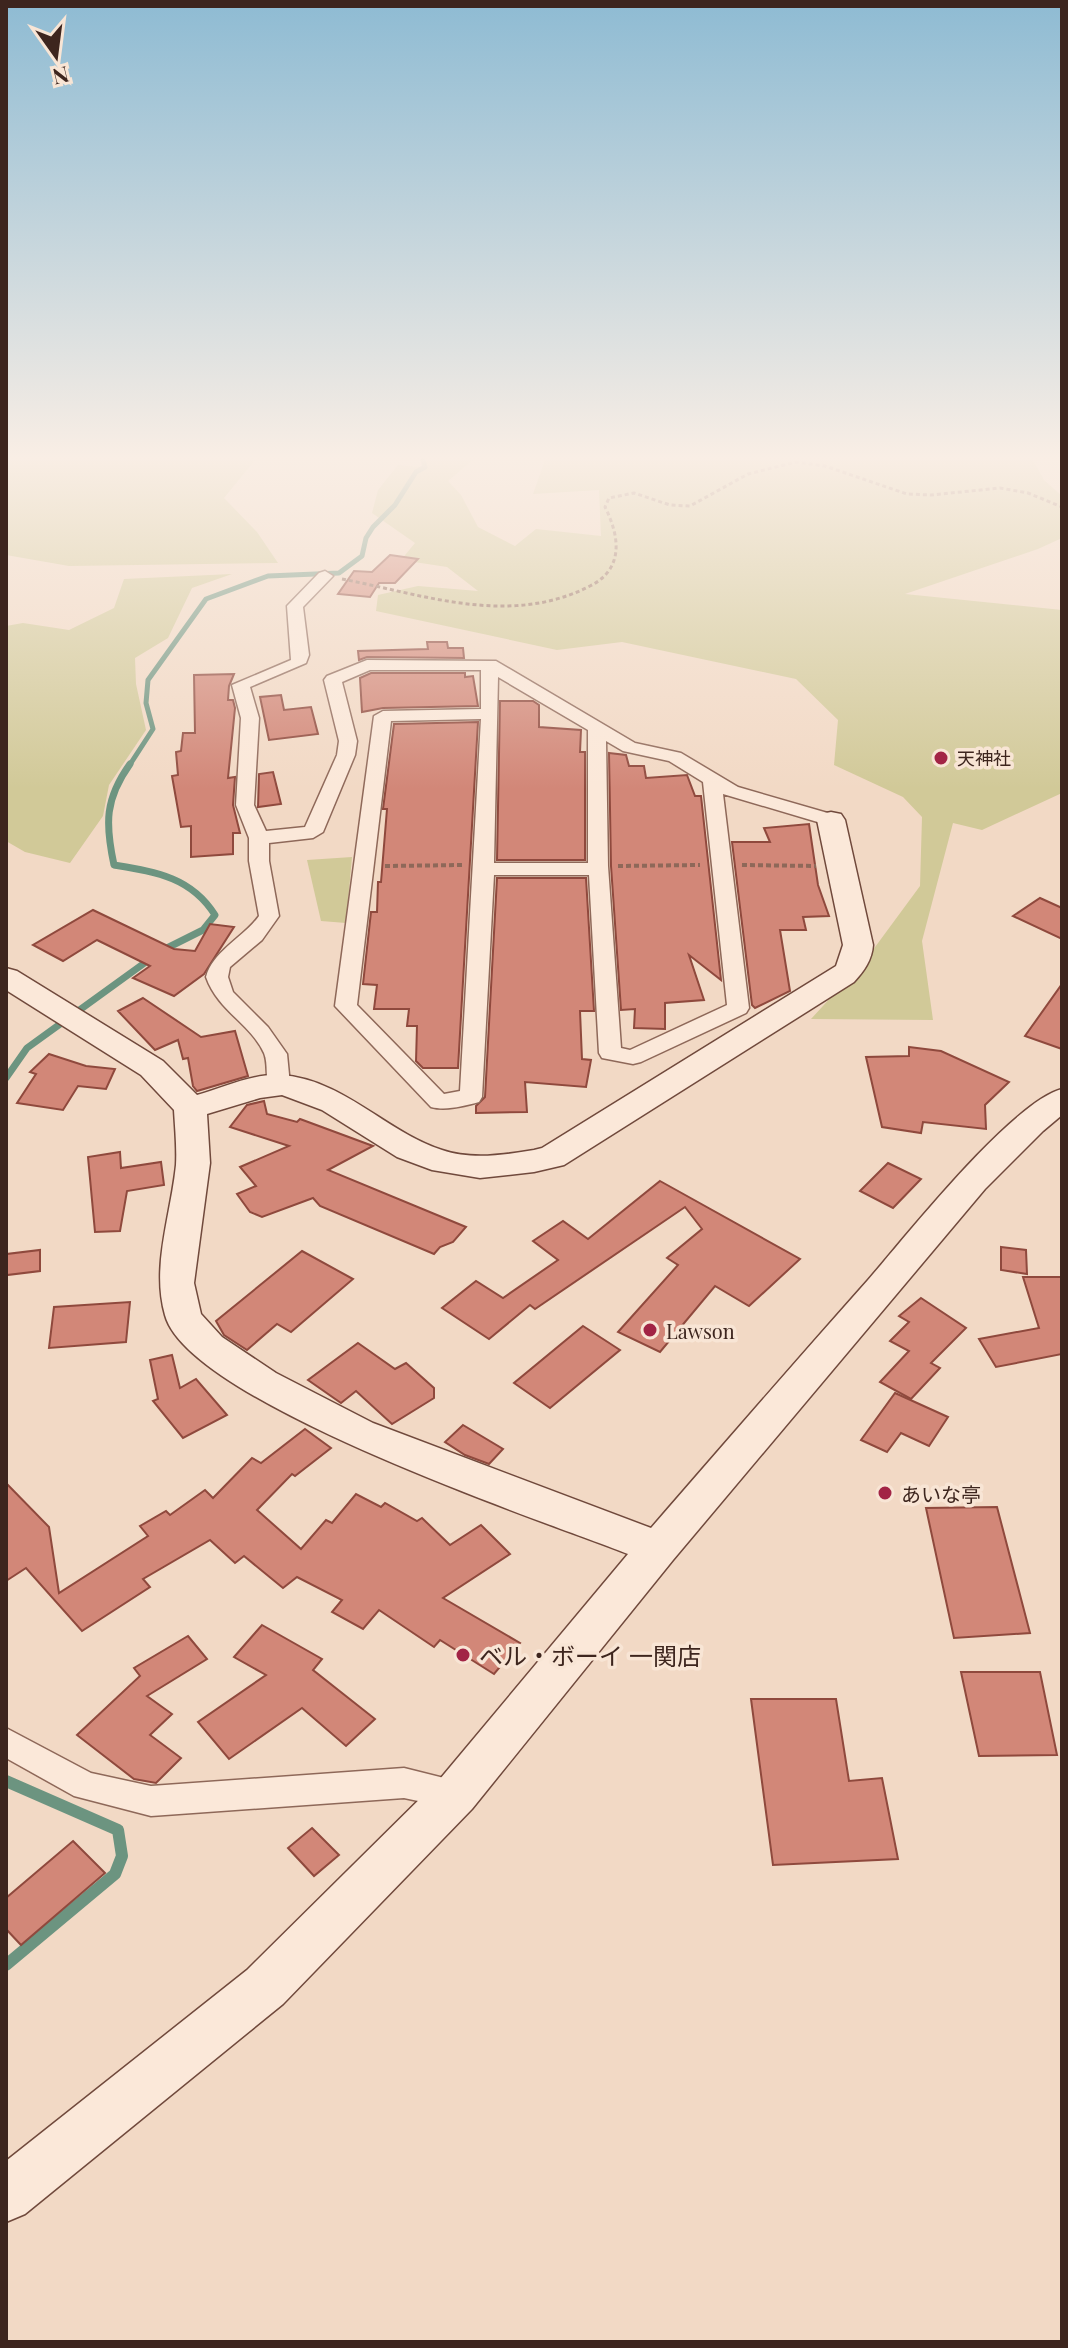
<svg xmlns="http://www.w3.org/2000/svg" width="1068" height="2348" viewBox="0 0 1068 2348" font-family="'Playfair Display','Noto Sans JP',serif">
	<style>
		.green { fill: #d1c998 }
		.lines { fill: none; stroke-linecap: round; stroke-linejoin: round }
		.stream-far2 { stroke: #6c9480; stroke-width: 5 }
		.stream-far1 { stroke: #6c9480; stroke-width: 7 }
		.stream { stroke: #6c9480; stroke-width: 12 }
		.building { fill: #d28778; stroke: #8f493d; stroke-width: 2 }
		.street-casing { stroke: #8e6859; stroke-width: 3 }
		.secondary-casing { stroke: #70493c; stroke-width: 3 }
		.path-far1 { stroke: #8e6859; stroke-width: 3; stroke-dasharray: 4 3; stroke-linecap: butt }
		.path { stroke: #8e6859; stroke-width: 4; stroke-dasharray: 5 3; stroke-linecap: butt }
		.street { fill: #fbe8d9; fill-rule: evenodd }
		.secondary { fill: #fbe8d9; fill-rule: evenodd }
		.poi-dot { fill: #a22445; stroke: #f8e5d5; stroke-width: 3 }
		.labels { text-anchor: middle; dominant-baseline: central; stroke-width: 7; stroke-linejoin: round; paint-order: stroke }
		.far-poi-label { font-size: 18px; fill: #3d251e; stroke: #f8e5d5; text-anchor: start }
		.poi-label { font-size: 20px; fill: #3d251e; stroke: #f8e5d5; text-anchor: start }
		.near-poi-label { font-size: 24px; fill: #3d251e; stroke: #f8e5d5; text-anchor: start }
	</style>
	<rect width="100%" height="100%" fill="#f2d9c5"/>
	<g class="green">
		<polygon points="6,460 255,460 224,498 257,532 278,563 69,566 6,555"/>
		<polygon points="428,460 473,460 448,481 461,495 478,527 515,546 536,529 601,536 599,490 533,494 545,460 1033,460 1044,480 1062,496 1062,538 1038,549 905,594 1062,610 1062,793 982,830 953,823 922,941 933,1020 811,1019 867,958 920,886 922,817 903,797 834,765 838,720 796,679 622,642 557,650 376,611 378,595 418,586 478,591 447,567 401,560 415,543 372,513 378,490 398,465 421,467"/>
		<polygon points="232,574 192,588 168,638 135,658 136,684 146,730 109,785 103,816 70,863 25,852 6,841 6,626 23,623 69,630 114,608 124,579"/>
		<polygon points="352,857 346,923 321,921 307,860"/>
	</g>
	<g class="lines">
		<polyline class="stream-far2" points="129,766 153,729 146,703 148,680 206,599 268,576 339,573 362,556 366,538 373,527 395,505 416,472 425,467 423,460"/>
		<g class="stream-far1">
			<path d="M130,764c-25,35 -25,59 -16,101 42,7 77,12 101,50l-12,15 -42,21"/>
			<polyline points="6,1078 27,1048 150,959"/>
		</g>
		<polyline class="stream" points="6,1781 118,1830 122,1856 115,1874 6,1965"/>
	</g>
	<g class="building">
		<polygon points="390,555 418,559 395,583 379,583 370,597 338,594 354,571 372,572"/>
		<polygon points="427,642 447,642 448,648 463,648 464,658 367,657 359,660 358,651 428,649"/>
		<polygon points="371,673 465,673 465,677 473,676 478,706 383,708 362,712 360,678"/>
		<polygon points="234,674 229,686 228,700 233,700 235,708 228,778 235,777 233,805 240,833 233,833 233,854 191,857 191,826 181,827 172,776 178,775 176,752 181,751 183,733 195,733 194,675"/>
		<polygon points="281,695 284,710 311,707 318,734 269,740 260,697"/>
		<polygon points="500,701 533,701 539,705 539,727 581,730 580,752 585,752 585,860 497,860"/>
		<polygon points="478,722 458,1068 423,1068 416,1061 417,1026 407,1026 409,1009 374,1009 377,985 363,984 371,912 377,912 378,882 381,882 387,809 383,809 394,724"/>
		<polygon points="609,753 626,755 629,766 644,766 646,778 687,775 695,796 701,796 721,980 689,955 704,1000 665,1003 665,1029 634,1028 635,1009 621,1010 611,866"/>
		<polygon points="273,772 281,804 258,807 259,774"/>
		<polygon points="809,824 818,885 829,916 803,917 806,930 780,930 790,991 755,1008 752,1005 732,842 770,842 764,828"/>
		<polygon points="497,878 586,878 594,1011 580,1011 582,1059 591,1060 586,1087 525,1082 527,1112 476,1113 476,1106 485,1097"/>
		<polygon points="1040,898 1062,908 1062,939 1013,916"/>
		<polygon points="93,910 174,949 195,951 210,924 234,927 204,974 174,996 133,978 150,966 97,940 63,961 33,945"/>
		<polygon points="1062,984 1062,1049 1025,1036"/>
		<polygon points="143,998 201,1037 235,1031 248,1076 197,1091 193,1086 188,1058 183,1059 178,1040 155,1050 118,1011"/>
		<polygon points="909,1047 941,1051 1009,1082 985,1105 986,1129 923,1122 921,1133 882,1127 866,1057 909,1056"/>
		<polygon points="49,1054 86,1066 115,1069 106,1089 78,1086 63,1110 17,1103 36,1074 30,1072"/>
		<polygon points="264,1101 267,1114 297,1122 300,1119 373,1146 328,1170 466,1227 453,1242 440,1247 434,1254 320,1206 313,1198 262,1217 250,1212 237,1194 256,1186 240,1167 289,1146 230,1127 247,1105"/>
		<polygon points="120,1152 121,1168 161,1162 164,1185 127,1191 120,1231 95,1232 88,1157"/>
		<polygon points="888,1163 921,1179 893,1208 860,1191"/>
		<polygon points="660,1181 800,1259 749,1306 715,1286 660,1352 618,1332 678,1265 667,1258 702,1229 685,1207 535,1309 530,1305 489,1339 442,1308 476,1281 503,1298 558,1260 533,1241 563,1221 588,1239"/>
		<polygon points="1001,1247 1026,1250 1027,1274 1001,1270"/>
		<polygon points="40,1250 40,1271 7,1275 7,1254"/>
		<polygon points="302,1251 353,1279 291,1332 277,1324 247,1350 224,1335 216,1321"/>
		<polygon points="1023,1277 1062,1277 1062,1354 996,1367 979,1339 1039,1328"/>
		<polygon points="921,1298 966,1328 931,1363 940,1368 911,1399 880,1382 909,1351 890,1341 909,1322 899,1316"/>
		<polygon points="130,1302 126,1342 49,1348 54,1307"/>
		<polygon points="583,1326 620,1350 550,1408 514,1383"/>
		<polygon points="358,1343 395,1369 406,1363 434,1388 434,1398 392,1424 356,1391 341,1403 308,1380"/>
		<polygon points="172,1355 180,1388 196,1379 227,1415 183,1438 153,1401 158,1399 150,1360"/>
		<polygon points="895,1393 948,1417 929,1446 901,1433 887,1452 861,1440"/>
		<polygon points="463,1425 503,1449 489,1464 465,1455 445,1442"/>
		<polygon points="305,1429 331,1448 295,1476 292,1474 257,1510 301,1549 326,1520 332,1523 356,1494 381,1507 385,1503 417,1521 422,1518 450,1545 481,1525 510,1554 443,1598 520,1643 494,1674 440,1640 434,1647 379,1610 363,1629 332,1612 342,1600 297,1577 283,1588 244,1556 235,1563 210,1540 143,1579 150,1587 82,1631 26,1568 6,1581 6,1483 49,1527 59,1593 148,1536 140,1526 166,1511 170,1515 205,1490 213,1498 252,1458 261,1463"/>
		<polygon points="997,1507 1030,1633 954,1638 926,1508"/>
		<polygon points="262,1625 322,1659 313,1670 375,1719 346,1746 302,1708 229,1759 198,1722 266,1675 234,1657"/>
		<polygon points="188,1636 207,1659 147,1696 172,1714 150,1735 181,1758 156,1783 134,1779 77,1735 140,1676 134,1668"/>
		<polygon points="961,1672 1040,1672 1057,1755 979,1756"/>
		<polygon points="751,1699 836,1699 849,1781 882,1778 898,1859 773,1865"/>
		<polygon points="312,1828 339,1855 314,1876 288,1848"/>
		<polygon points="73,1841 105,1873 21,1945 6,1929 6,1898"/>
	</g>
	<g class="lines">
		<defs>
			<g id="street">
				<path d="M325,571l8,5 -30,31 6,48 -3,8 -56,24 9,31 -5,87 12,26 39,-4 32,-72 2,-14 -15,-61 3,-4 40,-16 129,1 139,82 46,10 57,34 100,29 3,4 -10,6 -108,-32 26,214 -3,5 -105,49 -8,2 -31,-6 -3,-5 -10,-178h-95l-12,222 -3,5c-15,4 -33,9 -48,5l-96,-101 39,-290 9,-5 98,-2v-39h-111l-28,12 15,59 -2,14 -32,77 -10,6 -44,5v18l10,55 -17,24 -32,27 -2,10 5,15 35,35 19,27 3,31 -3,5h-16c-7,-11 -2,-25 -7,-37 -14,-30 -46,-42 -58,-76 7,-26 37,-39 53,-61l-10,-55v-23l-13,-33 5,-87 -9,-33 59,-25 -4,-54 32,-33zM498,677l90,53v133h-94zM481,719l-21,372 -16,3 -87,-89 34,-284zM606,741l17,10 46,10 34,21 24,223 -97,45 -9,-2 -13,-182z"/>
				<polygon points="6,1728 91,1773 151,1786 404,1768 468,1784 472,1794 468,1804 456,1809 404,1798 151,1816 74,1796 6,1758"/>
			</g>
			<path id="secondary" d="M831,812l10,2 4,6 28,125c-1,15 -9,26 -19,37l-290,183 -30,7 -54,6 -48,-8 -35,-13 -75,-47 -40,-15 -22,3 -53,16 3,49 -16,120 7,31 21,23 54,36 97,50 278,105c72,-83 144,-166 217,-248 38,-44 144,-178 194,-191v26l-19,16 -58,58 -312,371 -201,249 -189,195 -258,210 -19,8v-61l241,-191 193,-191 188,-225c-87,-34 -440,-152 -463,-239 -14,-49 6,-100 11,-150 1,-18 -1,-37 -2,-55l-33,-35 -135,-85v-22l11,3 146,90 34,34c25,-7 57,-22 84,-20 62,4 105,57 161,75 29,10 62,5 92,0l8,-2 294,-182 7,-21 -26,-125 4,-6z"/>
		</defs>
		<use href="#street" class="street-casing"/>
		<use href="#secondary" class="secondary-casing"/>
		<path class="path-far1" d="M342,579c83,16 168,48 248,7 34,-17 30,-49 15,-79l4,-9 25,-5 36,12 20,1 58,-32 48,-12 29,4 82,28 24,1 69,-7 28,5 34,14"/>
		<g class="path">
			<polyline points="742,865 816,866"/>
			<polyline points="385,866 463,865"/>
			<polyline points="618,866 700,865"/>
		</g>
		<use href="#street" class="street"/>
		<use href="#secondary" class="secondary"/>
	</g>
	<linearGradient id="sky" x2="0" y2="1"><stop stop-color="#8ebbd3"/><stop offset="0.58" stop-color="#f9eee5"/><stop offset="1" stop-color="#f9eee5" stop-opacity="0"/></linearGradient>
	<rect width="1068" height="789" fill="url(#sky)"/>
	<g class="poi-dot">
		<circle cx="941" cy="758" r="8"/>
		<circle cx="650" cy="1330" r="8"/>
		<circle cx="885" cy="1493" r="8"/>
		<circle cx="463" cy="1655" r="8"/>
	</g>
	<g class="labels">
		<g class="far-poi-label">
			<text x="957" y="758">天神社</text>
		</g>
		<g class="poi-label">
			<text x="666" y="1330">Lawson</text>
			<text x="901" y="1493">あいな亭</text>
		</g>
		<g class="near-poi-label">
			<text x="479" y="1655">ベル・ボーイ 一関店</text>
		</g>
	</g>
	<rect width="1068" height="2348" fill="none" stroke="#3d251e" stroke-width="16"/>
	<g transform="translate(56 56) rotate(166)" stroke="#f8e5d5" stroke-width="6" paint-order="stroke">
	<path d="M0-6L14 30L0 20L-14 30Z" fill="#3d251e"/>
	<text y="-12" font-size="22" font-weight="bold" text-anchor="middle" fill="#3d251e">N</text>
	</g>
</svg>
